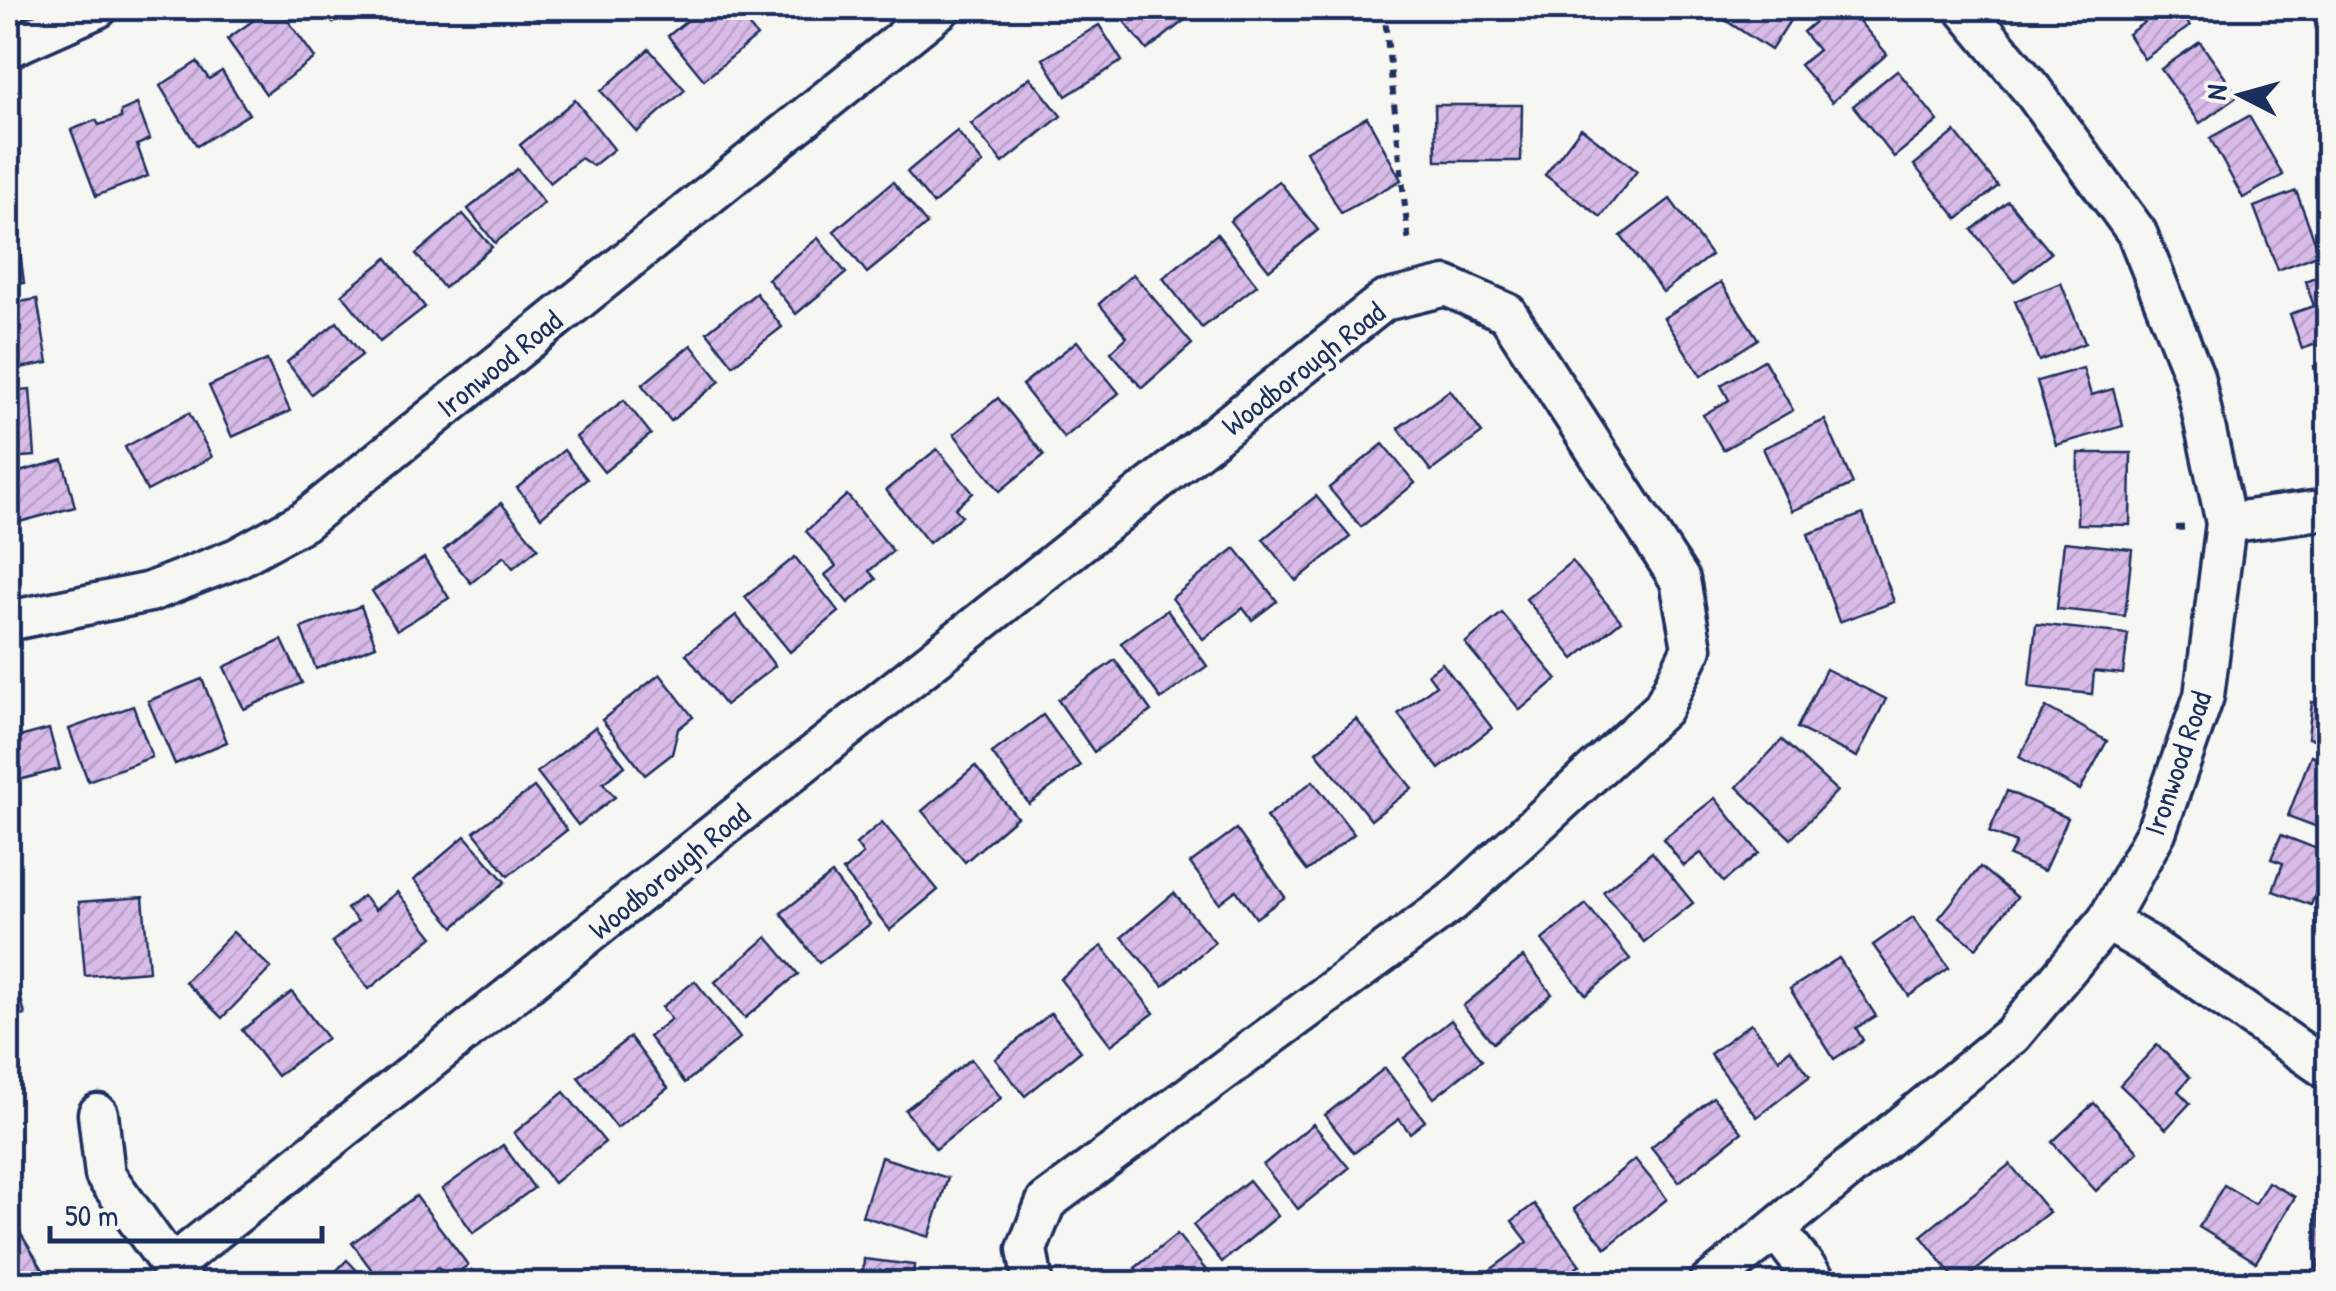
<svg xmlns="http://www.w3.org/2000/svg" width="2336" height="1291" viewBox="0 0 2336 1291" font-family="'Patrick Hand',sans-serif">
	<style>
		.building { fill: url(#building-hatch); stroke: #1b2f5e; stroke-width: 2.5 }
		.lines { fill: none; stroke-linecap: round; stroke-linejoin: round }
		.minor-casing { stroke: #1b2f5e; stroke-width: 45 }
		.path { stroke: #1b2f5e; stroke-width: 6; stroke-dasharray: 8 8; stroke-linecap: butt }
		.minor { stroke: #f6f6f2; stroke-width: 38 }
		.labels { text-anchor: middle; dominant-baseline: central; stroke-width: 9; stroke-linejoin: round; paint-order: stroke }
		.street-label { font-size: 30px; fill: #1b2f5e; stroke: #f6f6f2 }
	</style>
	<defs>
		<pattern id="building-hatch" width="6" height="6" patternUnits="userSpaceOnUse" patternTransform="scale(2.5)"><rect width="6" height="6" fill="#d9bbe8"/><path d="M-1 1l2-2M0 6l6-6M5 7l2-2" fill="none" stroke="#baa1c9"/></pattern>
	</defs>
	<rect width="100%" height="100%" fill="#f6f6f2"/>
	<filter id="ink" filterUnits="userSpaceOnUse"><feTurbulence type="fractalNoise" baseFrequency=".01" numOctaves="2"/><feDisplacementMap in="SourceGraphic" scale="20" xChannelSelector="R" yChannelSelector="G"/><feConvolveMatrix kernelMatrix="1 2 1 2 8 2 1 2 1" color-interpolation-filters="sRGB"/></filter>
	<g filter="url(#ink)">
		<g class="building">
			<polygon points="271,8 279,8 315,58 266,94 227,39"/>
			<polygon points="321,8 354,8 333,23"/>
			<polygon points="703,8 733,8 757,36 704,80 668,36"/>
			<polygon points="756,8 787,8 769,23"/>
			<polygon points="1121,8 1200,8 1147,50 1116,11"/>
			<polygon points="1724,8 1798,8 1771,50 1719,16"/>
			<polygon points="1831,8 1848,8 1887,54 1832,102 1800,65 1818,50 1803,32"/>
			<polygon points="2135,8 2177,8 2190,26 2144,59 2128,34 2145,22"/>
			<polygon points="1099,25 1122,61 1066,96 1043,59"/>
			<polygon points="2200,42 2238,96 2200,123 2161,69"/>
			<polygon points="649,49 685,90 637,132 601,91"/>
			<polygon points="197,62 209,79 222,71 249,114 197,146 160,86"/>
			<polygon points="1897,70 1938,121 1894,157 1853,106"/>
			<polygon points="1030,77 1061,116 1003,163 971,124"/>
			<polygon points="575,100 614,149 593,166 581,158 550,183 520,145"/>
			<polygon points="137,104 150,139 137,145 148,176 96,196 71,130 96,120 99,125 121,118 121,111"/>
			<polygon points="1435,105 1522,105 1521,161 1436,161"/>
			<polygon points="2249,116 2283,175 2243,198 2210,138"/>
			<polygon points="1367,117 1401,180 1341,213 1306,151"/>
			<polygon points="1581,128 1637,171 1601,217 1545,175"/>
			<polygon points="957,131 983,163 933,204 907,172"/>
			<polygon points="1955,132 1998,186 1958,219 1914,165"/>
			<polygon points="517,169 544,203 495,243 468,209"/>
			<polygon points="1279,181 1318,230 1269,270 1230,221"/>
			<polygon points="893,182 927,224 867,273 834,231"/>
			<polygon points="2296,191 2320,254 2278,270 2254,207"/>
			<polygon points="1670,199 1711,255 1663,292 1621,236"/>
			<polygon points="2008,201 2051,253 2014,282 1972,230"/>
			<polygon points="463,214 492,247 444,288 416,254"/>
			<polygon points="16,220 24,283 8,285 8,221"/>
			<polygon points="1217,234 1257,285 1202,328 1163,278"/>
			<polygon points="818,238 846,273 796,314 768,279"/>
			<polygon points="387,258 425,307 380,342 342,294"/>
			<polygon points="2328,272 2328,340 2302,349 2290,314 2314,306 2305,281"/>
			<polygon points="1133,274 1192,344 1142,388 1111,352 1127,337 1099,304"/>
			<polygon points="1721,282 1758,339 1701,376 1664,318"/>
			<polygon points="2061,283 2085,343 2039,361 2015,301"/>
			<polygon points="756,293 782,327 733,365 707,332"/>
			<polygon points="37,299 48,363 8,370 8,304"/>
			<polygon points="337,322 362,355 311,394 287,362"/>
			<polygon points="1077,341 1119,393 1064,438 1022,385"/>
			<polygon points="691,345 720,381 671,421 642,385"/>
			<polygon points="267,360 290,411 232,437 209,386"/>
			<polygon points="1764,360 1793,410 1723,450 1703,415 1729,400 1721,385"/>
			<polygon points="2328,364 2328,411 2321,412 2314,366"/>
			<polygon points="2083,368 2091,395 2113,389 2123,426 2056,445 2037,381"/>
			<polygon points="30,389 35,456 8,458 8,391"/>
			<polygon points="1450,390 1482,433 1431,471 1398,428"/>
			<polygon points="998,398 1044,455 1000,491 954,434"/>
			<polygon points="624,400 651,434 604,472 576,437"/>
			<polygon points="189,413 212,457 147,491 125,447"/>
			<polygon points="1825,420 1853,484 1792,511 1763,448"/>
			<polygon points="1383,444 1415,483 1361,527 1329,488"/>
			<polygon points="937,449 973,493 955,508 962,516 929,543 886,490"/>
			<polygon points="564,450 587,479 541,517 517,488"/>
			<polygon points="2078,453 2131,453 2130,525 2077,524"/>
			<polygon points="63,460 75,507 8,525 8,475"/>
			<polygon points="847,495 893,551 869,571 876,579 848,603 825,575 836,566 806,531"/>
			<polygon points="1316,496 1350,537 1296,581 1263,539"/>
			<polygon points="501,503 538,548 513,568 504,556 471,583 444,550"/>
			<polygon points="1863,514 1894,602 1839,622 1808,534"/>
			<polygon points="2064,542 2132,549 2125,616 2057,609"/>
			<polygon points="1235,548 1277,601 1252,620 1243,608 1203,639 1172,598"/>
			<polygon points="795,557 839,612 790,652 745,597"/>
			<polygon points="424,558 449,598 397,630 372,591"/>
			<polygon points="1572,561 1621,621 1574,659 1526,599"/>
			<polygon points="361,606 376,646 316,669 301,628"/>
			<polygon points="1167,610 1207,666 1161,699 1121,643"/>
			<polygon points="1502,613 1557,679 1520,710 1465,643"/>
			<polygon points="736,615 775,666 725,705 686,654"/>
			<polygon points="2036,624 2128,634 2123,674 2094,671 2092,694 2029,687"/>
			<polygon points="282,640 302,683 244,709 224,667"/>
			<polygon points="1115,660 1151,711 1094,752 1058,700"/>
			<polygon points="1442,663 1492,728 1439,769 1398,714 1436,685 1428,674"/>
			<polygon points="1826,669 1886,699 1857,757 1797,728"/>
			<polygon points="660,674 693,717 678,729 672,754 645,775 602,720"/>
			<polygon points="202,679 227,742 175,764 148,701"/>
			<polygon points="2312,702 2328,704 2328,741 2308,738"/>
			<polygon points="133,706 152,757 88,781 69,729"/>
			<polygon points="2046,707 2107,741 2080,790 2019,757"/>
			<polygon points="1043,715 1080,766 1029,804 992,753"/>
			<polygon points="1356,719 1412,788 1371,820 1316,752"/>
			<polygon points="595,727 625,766 603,783 615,797 578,825 537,772"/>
			<polygon points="49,729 60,769 8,783 8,740"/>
			<polygon points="1782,740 1837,791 1791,839 1737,787"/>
			<polygon points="2311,755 2328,762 2328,831 2288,816"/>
			<polygon points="975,766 1017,817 965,862 922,811"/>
			<polygon points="1313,781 1354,834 1307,871 1266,817"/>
			<polygon points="534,787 567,830 508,876 474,832"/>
			<polygon points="2007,791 2068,818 2044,871 2009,856 2016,843 1989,832"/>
			<polygon points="1715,798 1759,853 1723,882 1701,853 1684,866 1663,839"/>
			<polygon points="882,822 938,890 890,930 843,871 863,854 856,844"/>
			<polygon points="1236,829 1285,897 1256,918 1236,890 1219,903 1190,863"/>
			<polygon points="2281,835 2328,853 2328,898 2316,893 2311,905 2273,891 2283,863 2271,859"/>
			<polygon points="465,836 505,882 454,927 414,880"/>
			<polygon points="1652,852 1693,903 1644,942 1603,892"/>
			<polygon points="1980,867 2017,897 1976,948 1939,918"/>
			<polygon points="832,874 870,924 819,963 781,913"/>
			<polygon points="397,892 433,937 369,989 332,942 358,921 347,909 363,896 375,910"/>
			<polygon points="1174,893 1215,942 1163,986 1122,937"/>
			<polygon points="143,897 149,971 85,976 79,902"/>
			<polygon points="1586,904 1630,959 1586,995 1542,940"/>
			<polygon points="1913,917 1949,968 1909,996 1873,945"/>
			<polygon points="233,932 271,968 222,1018 185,982"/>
			<polygon points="767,937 798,974 745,1018 715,982"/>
			<polygon points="8,945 25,1015 8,1019"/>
			<polygon points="1102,946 1154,1013 1111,1045 1060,979"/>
			<polygon points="1523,957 1552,994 1493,1043 1463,1006"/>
			<polygon points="1839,958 1876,1016 1856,1028 1863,1040 1834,1059 1790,989"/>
			<polygon points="695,981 740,1038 685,1083 649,1037 671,1019 662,1007"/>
			<polygon points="292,992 327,1038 277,1076 242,1030"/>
			<polygon points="1051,1013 1081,1051 1025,1096 995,1059"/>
			<polygon points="1451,1020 1482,1060 1434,1098 1404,1058"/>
			<polygon points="1751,1023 1779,1059 1790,1049 1810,1076 1757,1117 1710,1054"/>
			<polygon points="630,1037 668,1088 617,1128 578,1077"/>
			<polygon points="2157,1045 2190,1077 2178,1091 2190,1103 2166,1129 2120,1085"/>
			<polygon points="971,1059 1001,1098 936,1149 905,1110"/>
			<polygon points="1385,1068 1425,1121 1410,1133 1399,1119 1354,1153 1325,1115"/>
			<polygon points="564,1092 605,1142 554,1183 514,1133"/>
			<polygon points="1713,1097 1742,1132 1679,1182 1651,1147"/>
			<polygon points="2094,1103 2138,1152 2096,1191 2052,1142"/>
			<polygon points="1313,1124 1349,1168 1298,1209 1263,1165"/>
			<polygon points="503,1145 534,1188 473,1233 442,1189"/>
			<polygon points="881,1157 948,1178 929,1237 862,1216"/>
			<polygon points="1635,1159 1667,1199 1606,1248 1574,1209"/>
			<polygon points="2010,1164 2049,1212 1959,1284 1921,1236"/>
			<polygon points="1249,1180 1278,1216 1222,1262 1193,1225"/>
			<polygon points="2268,1182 2295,1197 2256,1262 2199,1227 2224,1185 2255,1204"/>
			<polygon points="416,1196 468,1265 447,1280 438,1267 416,1284 382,1284 352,1243"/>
			<polygon points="1534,1204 1580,1265 1556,1284 1487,1284 1481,1277 1528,1242 1512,1221"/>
			<polygon points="2319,1208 2328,1208 2328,1284 2317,1284"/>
			<polygon points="11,1218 45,1273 29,1284 8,1284 8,1220"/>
			<polygon points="1177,1234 1217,1284 1147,1284 1135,1268"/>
			<polygon points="864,1259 914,1265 912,1284 862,1284"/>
			<polygon points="347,1260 370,1284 323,1284"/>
			<polygon points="2020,1269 2034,1284 2006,1284"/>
			<polygon points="1471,1274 1479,1284 1459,1284"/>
		</g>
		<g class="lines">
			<defs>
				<g id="minor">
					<polyline points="8,48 98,8"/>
					<polyline points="2226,523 2328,509"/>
					<polyline points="8,621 150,592 237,558 304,521 941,8"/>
					<polyline points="2107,921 2148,945 2328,1070"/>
					<polyline points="98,1114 105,1175 184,1284"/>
					<polyline points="1777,1230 1818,1284"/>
					<polyline points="171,1266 1384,301 1446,286 1507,313 1680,580 1692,648 1663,708 1452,902 1046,1202 1027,1249 1033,1284"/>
					<polyline points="1708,1284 2012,1035 2107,921 2156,832 2204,696 2226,523 2194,376 2137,233 2033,91 1964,8"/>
				</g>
			</defs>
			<use href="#minor" class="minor-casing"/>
			<g class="path">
				<polyline points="1384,8 1409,245"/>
				<polyline points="2176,528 2190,527"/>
			</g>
			<use href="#minor" class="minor"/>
		</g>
	</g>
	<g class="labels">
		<g class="street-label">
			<text transform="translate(499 363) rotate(-39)">Ironwood Road</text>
			<text transform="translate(1303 368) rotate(-38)">Woodborough Road</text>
			<text transform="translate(2177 763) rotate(-71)">Ironwood Road</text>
			<text transform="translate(669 871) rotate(-39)">Woodborough Road</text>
		</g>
	</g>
	<rect width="2336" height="1291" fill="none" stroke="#f6f6f2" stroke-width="40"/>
	<rect x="20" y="20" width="2296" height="1251" fill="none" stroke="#1b2f5e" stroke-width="4" filter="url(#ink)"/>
	<g transform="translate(2241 95) rotate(276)" stroke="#f6f6f2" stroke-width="8" paint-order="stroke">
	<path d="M0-8L18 38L0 25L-18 38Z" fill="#1b2f5e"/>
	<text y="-15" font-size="28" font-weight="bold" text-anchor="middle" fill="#1b2f5e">N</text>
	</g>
	<path d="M50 1226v15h272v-15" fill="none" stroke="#1b2f5e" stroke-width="5"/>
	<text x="65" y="1226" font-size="30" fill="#1b2f5e" stroke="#f6f6f2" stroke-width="8" paint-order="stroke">50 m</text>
</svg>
